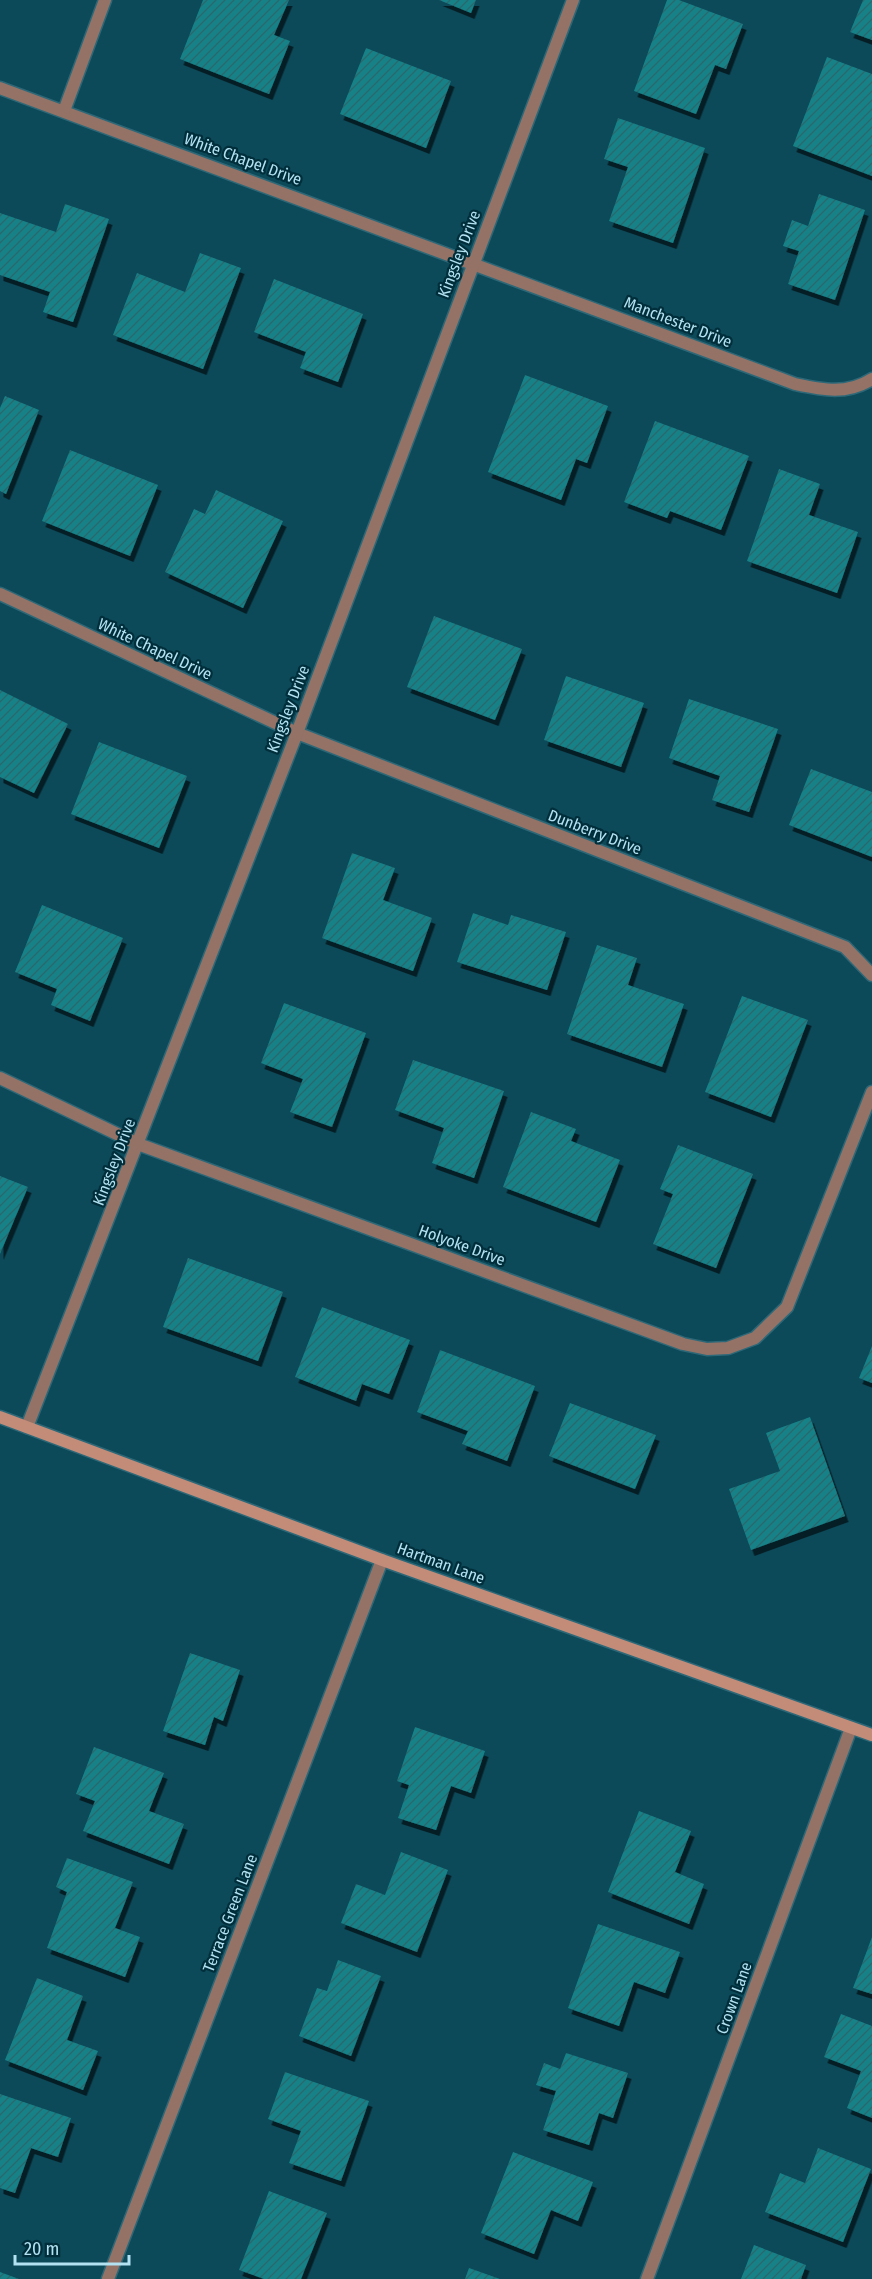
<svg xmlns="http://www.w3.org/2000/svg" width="872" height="2279" viewBox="0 0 872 2279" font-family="'Fira Sans Condensed',sans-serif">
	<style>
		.building { fill: url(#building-hatch); filter: url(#shadow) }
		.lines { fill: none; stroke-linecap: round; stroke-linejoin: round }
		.street-casing { stroke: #2d6878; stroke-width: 15 }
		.secondary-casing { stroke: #2d6878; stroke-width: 15 }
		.street { stroke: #947266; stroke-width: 12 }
		.secondary { stroke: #c28c79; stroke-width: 12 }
		.labels { text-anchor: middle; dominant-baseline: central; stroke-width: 4.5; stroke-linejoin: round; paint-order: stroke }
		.street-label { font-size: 16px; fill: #b3e2f2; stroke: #002e3a }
	</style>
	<defs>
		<pattern id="building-hatch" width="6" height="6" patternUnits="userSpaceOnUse" patternTransform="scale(1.5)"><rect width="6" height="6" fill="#198187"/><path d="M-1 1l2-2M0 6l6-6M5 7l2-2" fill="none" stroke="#25696e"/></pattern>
		<filter id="shadow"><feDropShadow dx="3.5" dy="6" stdDeviation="0" flood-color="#0009"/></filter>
	</defs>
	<rect width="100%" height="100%" fill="#0c4959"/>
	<g class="building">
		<polygon points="203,0 289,0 274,35 290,41 269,94 180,59"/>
		<polygon points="439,0 476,0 471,13"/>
		<polygon points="667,0 679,0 743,24 726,69 715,65 696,114 634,91"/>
		<polygon points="863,0 872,0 872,40 850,32"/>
		<polygon points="366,48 451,81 426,148 340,114"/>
		<polygon points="827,57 872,74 872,176 793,146"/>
		<polygon points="618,118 705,148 673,243 609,221 628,167 604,159"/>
		<polygon points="819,194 865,210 835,300 788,284 799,251 783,246 792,220 808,226"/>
		<polygon points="65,204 109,219 73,322 43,312 50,292 0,275 0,213 56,232"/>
		<polygon points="200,253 241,268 203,369 113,335 137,273 185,292"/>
		<polygon points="274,279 363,314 338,382 300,368 306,352 254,332"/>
		<polygon points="525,375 608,406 587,463 576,459 561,500 488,472"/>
		<polygon points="5,396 39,410 6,494 0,491 0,408"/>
		<polygon points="655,421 749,456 721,530 670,511 667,518 624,502"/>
		<polygon points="70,450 158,485 130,556 42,521"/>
		<polygon points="779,469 820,484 809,515 858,532 837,593 747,561"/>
		<polygon points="216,490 283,521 243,608 165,572 194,509 205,514"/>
		<polygon points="434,616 522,649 495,720 407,687"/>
		<polygon points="566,676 644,703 621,767 544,740"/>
		<polygon points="0,690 68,724 34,793 0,777"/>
		<polygon points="689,699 778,729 749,812 712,800 720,776 669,758"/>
		<polygon points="99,742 187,776 159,848 71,814"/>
		<polygon points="811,769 872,792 872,857 789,825"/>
		<polygon points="352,853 395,868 383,900 432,918 413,971 322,938"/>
		<polygon points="42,905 123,938 90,1021 51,1005 57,989 15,972"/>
		<polygon points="473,913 508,925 511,915 566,932 547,990 457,962"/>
		<polygon points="597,945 637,958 628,985 684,1004 662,1067 567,1034"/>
		<polygon points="742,996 808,1020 771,1117 705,1092"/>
		<polygon points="284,1003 366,1033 332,1127 290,1112 303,1079 261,1063"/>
		<polygon points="413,1060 504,1091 474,1178 432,1163 444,1128 395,1110"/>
		<polygon points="531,1112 576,1129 571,1141 620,1160 596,1222 503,1187"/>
		<polygon points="678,1145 753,1174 716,1268 653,1244 673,1194 660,1189"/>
		<polygon points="0,1176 28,1187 0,1254"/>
		<polygon points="188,1258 283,1292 258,1361 163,1327"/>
		<polygon points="322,1307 410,1340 389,1394 362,1384 356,1401 295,1377"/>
		<polygon points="872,1346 872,1383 859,1378"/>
		<polygon points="440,1350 535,1386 507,1461 462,1444 468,1431 417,1412"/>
		<polygon points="570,1403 656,1435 635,1489 549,1456"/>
		<polygon points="810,1417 845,1516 751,1550 729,1489 780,1471 766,1433"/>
		<polygon points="190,1653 240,1670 223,1721 214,1717 205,1745 163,1731"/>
		<polygon points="415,1727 485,1751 471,1793 451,1786 436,1830 398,1818 409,1785 397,1781"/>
		<polygon points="94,1747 164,1773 149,1811 184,1824 169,1864 83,1831 95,1801 76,1794"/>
		<polygon points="639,1811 691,1831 675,1872 704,1884 689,1924 608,1892"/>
		<polygon points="401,1852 448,1870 417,1952 341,1923 356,1884 385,1895"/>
		<polygon points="67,1858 133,1882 115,1928 140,1937 125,1977 47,1948 67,1892 56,1887"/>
		<polygon points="598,1924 680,1952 665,1993 634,1982 619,2026 568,2008"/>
		<polygon points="872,1937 872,1994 853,1988"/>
		<polygon points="338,1960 381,1976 351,2056 299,2036 317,1988 327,1991"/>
		<polygon points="37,1978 83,1996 67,2040 98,2051 83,2090 5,2060"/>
		<polygon points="841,2014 872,2026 872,2118 847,2108 861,2071 824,2057"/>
		<polygon points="566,2053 628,2073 613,2118 599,2113 589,2145 543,2130 556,2091 536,2085 544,2063 560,2069"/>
		<polygon points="285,2072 369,2101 341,2181 289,2163 301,2131 268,2119"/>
		<polygon points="0,2094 71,2118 58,2157 31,2148 15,2193 0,2188"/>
		<polygon points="818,2148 871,2169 843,2242 765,2212 780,2173 805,2183"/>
		<polygon points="513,2152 593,2182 578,2221 551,2210 534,2254 481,2233"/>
		<polygon points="269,2191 327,2213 301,2279 264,2279 239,2270"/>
		<polygon points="754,2245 806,2265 801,2279 741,2279"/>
		<polygon points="469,2268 500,2279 465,2279"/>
		<polygon points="0,2272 19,2279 0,2279"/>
	</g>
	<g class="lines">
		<defs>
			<g id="street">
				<path d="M0,88l795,296c28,6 52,11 77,-5"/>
				<polyline points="64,111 105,0"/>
				<polyline points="0,594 297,733 845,947 872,975"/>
				<polyline points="0,1078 138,1144 683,1344 707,1349 728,1348 755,1338 787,1307 872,1092"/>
				<polyline points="27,1427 297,733 573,0"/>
				<polyline points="108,2279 382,1560"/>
				<polyline points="647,2279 851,1728"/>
			</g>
			<polyline id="secondary" points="0,1417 382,1560 872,1735"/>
		</defs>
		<use href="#street" class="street-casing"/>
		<use href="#secondary" class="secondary-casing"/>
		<use href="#street" class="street"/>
		<use href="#secondary" class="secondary"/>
	</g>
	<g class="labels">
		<g class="street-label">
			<text transform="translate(243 159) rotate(20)">White Chapel Drive</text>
			<text transform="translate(459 254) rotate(-69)">Kingsley Drive</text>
			<text transform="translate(678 322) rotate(21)">Manchester Drive</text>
			<text transform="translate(155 649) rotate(25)">White Chapel Drive</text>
			<text transform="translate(288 709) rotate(-69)">Kingsley Drive</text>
			<text transform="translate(595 832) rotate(21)">Dunberry Drive</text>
			<text transform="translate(114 1162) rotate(-69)">Kingsley Drive</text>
			<text transform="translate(462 1245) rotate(20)">Holyoke Drive</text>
			<text transform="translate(441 1563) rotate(20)">Hartman Lane</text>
			<text transform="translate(230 1913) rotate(-69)">Terrace Green Lane</text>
			<text transform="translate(734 1998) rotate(-70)">Crown Lane</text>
		</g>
	</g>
	<path d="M15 2255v9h114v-9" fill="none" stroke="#b3e2f2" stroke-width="3"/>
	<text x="24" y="2255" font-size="18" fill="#b3e2f2" stroke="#002e3a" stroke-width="4.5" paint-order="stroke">20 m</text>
</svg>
